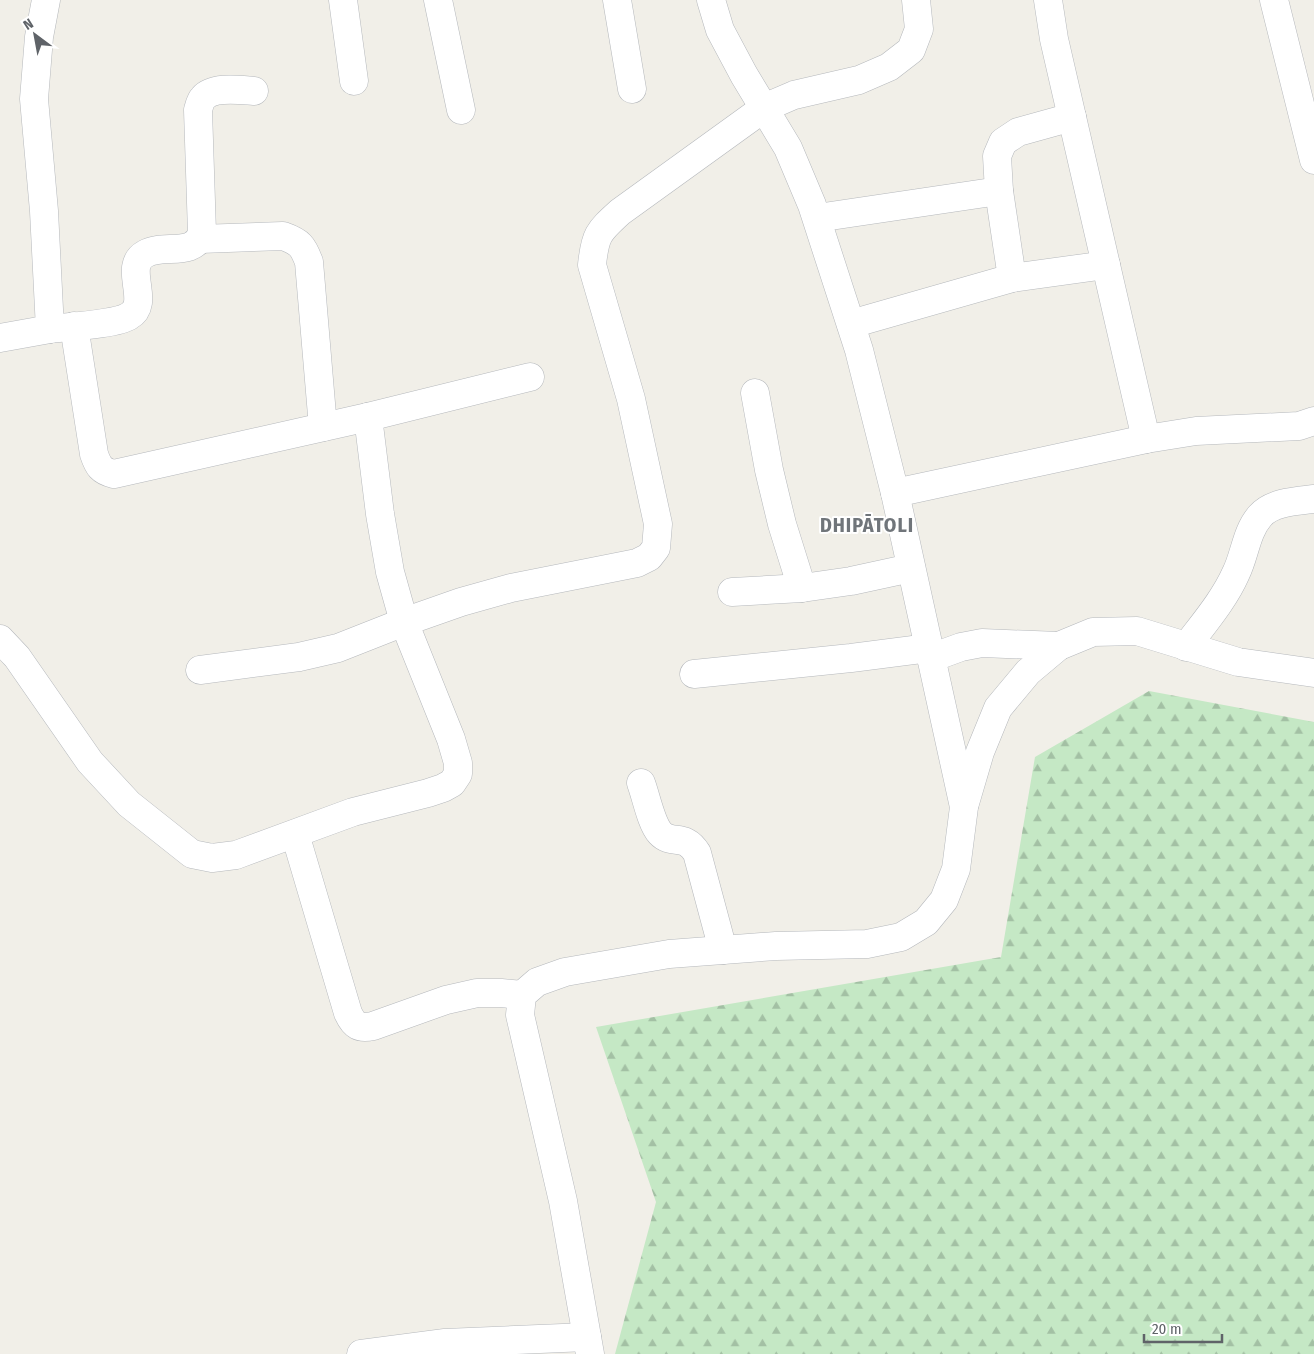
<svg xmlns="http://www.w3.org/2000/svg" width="1314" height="1354" viewBox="0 0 1314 1354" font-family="'Fira Sans Condensed',sans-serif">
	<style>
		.forest { fill: url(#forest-firs) }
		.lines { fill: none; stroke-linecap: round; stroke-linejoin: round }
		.minor-casing { stroke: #b5b8bc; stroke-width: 29 }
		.minor { stroke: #fff; stroke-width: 28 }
		.labels { text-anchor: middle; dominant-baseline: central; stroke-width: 4; stroke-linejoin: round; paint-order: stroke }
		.district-label { font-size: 20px; font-weight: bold; letter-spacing: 1px; fill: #70757a; stroke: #fff }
	</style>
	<defs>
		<pattern id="forest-firs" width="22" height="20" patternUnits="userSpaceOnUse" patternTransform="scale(1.25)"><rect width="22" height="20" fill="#c5e8c5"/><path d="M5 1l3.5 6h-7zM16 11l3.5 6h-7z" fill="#a3c0a4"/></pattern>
	</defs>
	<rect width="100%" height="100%" fill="#f1efe8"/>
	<polygon class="forest" points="1149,691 1314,722 1314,1354 615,1354 656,1202 596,1027 1001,957 1035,757"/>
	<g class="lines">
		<defs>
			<g id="minor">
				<polyline points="343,0 354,81"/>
				<polyline points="438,0 461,110"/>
				<polyline points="617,0 632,89"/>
				<polyline points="1048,0 1054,39 1146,439"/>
				<polyline points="1274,0 1314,160"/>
				<polyline points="817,218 999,191"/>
				<path d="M200,239l83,-3c17,6 20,10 26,26l14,165"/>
				<polyline points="1012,278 999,191 997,156 1003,142 1018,132 1072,117"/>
				<polyline points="851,324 1012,278 1106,265"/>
				<path d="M74,326l20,128c4,12 7,17 20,20l254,-57 162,-40"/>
				<path d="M50,329c17,-2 67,-5 79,-13 23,-13 -7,-49 16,-62 18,-11 49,4 57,-21l-4,-123c1,-3 2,-9 5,-12 10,-12 37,-8 51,-7"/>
				<polyline points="0,338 50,329 44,211 34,99 39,37 46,0"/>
				<polyline points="755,393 769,470 782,524 802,588"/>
				<polyline points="895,493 1146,439 1196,431 1299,426 1314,421"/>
				<polyline points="732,592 802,588 851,581 911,568"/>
				<polyline points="0,639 17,657 90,762 129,804 192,854 212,858 236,855 353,812 428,793 443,788 452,783 458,774 458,763 451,739 404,622 390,572 380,514 368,417"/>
				<path d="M1186,647c18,-24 38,-47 50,-74 9,-18 10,-41 24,-57 12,-14 37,-15 54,-17"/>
				<polyline points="931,658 961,647 982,643 1059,646"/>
				<path d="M200,670l99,-13 39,-9 66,-26 57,-20 50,-14 126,-25 12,-6 7,-9 2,-24 -27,-125 -39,-134c3,-30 6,-33 28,-53l144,-104 30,-13 65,-15 30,-13 22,-17 8,-21 -3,-29"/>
				<polyline points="694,674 851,658 929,648"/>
				<path d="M641,783c5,13 10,40 19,50 12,13 24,-1 37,20l26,97"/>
				<polyline points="965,803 980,752 998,708 1028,672 1059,646 1093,632 1137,631 1238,662 1314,673"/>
				<path d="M295,834l53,179c6,13 11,16 25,13l73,-26 31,-7h24l21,2"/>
				<polyline points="361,1354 445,1343 587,1337"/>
				<polyline points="590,1354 563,1201 520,1015 522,995 537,982 565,972 669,954 776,946 867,944 901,937 926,922 944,900 956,869 964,807 895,493 859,350 812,205 788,148 744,75 720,30 711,0"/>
			</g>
		</defs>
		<use href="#minor" class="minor-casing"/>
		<use href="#minor" class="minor"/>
	</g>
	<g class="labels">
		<g class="district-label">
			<text x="867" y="525">DHIPĀTOLI</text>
		</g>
	</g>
	<g transform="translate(35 35) rotate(328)" stroke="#ffffff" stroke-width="4" paint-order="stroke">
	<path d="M0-4L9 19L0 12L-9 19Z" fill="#5f6368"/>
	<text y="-8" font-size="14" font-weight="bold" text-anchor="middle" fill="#5f6368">N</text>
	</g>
	<path d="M1144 1334v8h78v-8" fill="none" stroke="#5f6368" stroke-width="2.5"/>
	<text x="1152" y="1334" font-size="15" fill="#5f6368" stroke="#ffffff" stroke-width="4" paint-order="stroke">20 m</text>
</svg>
